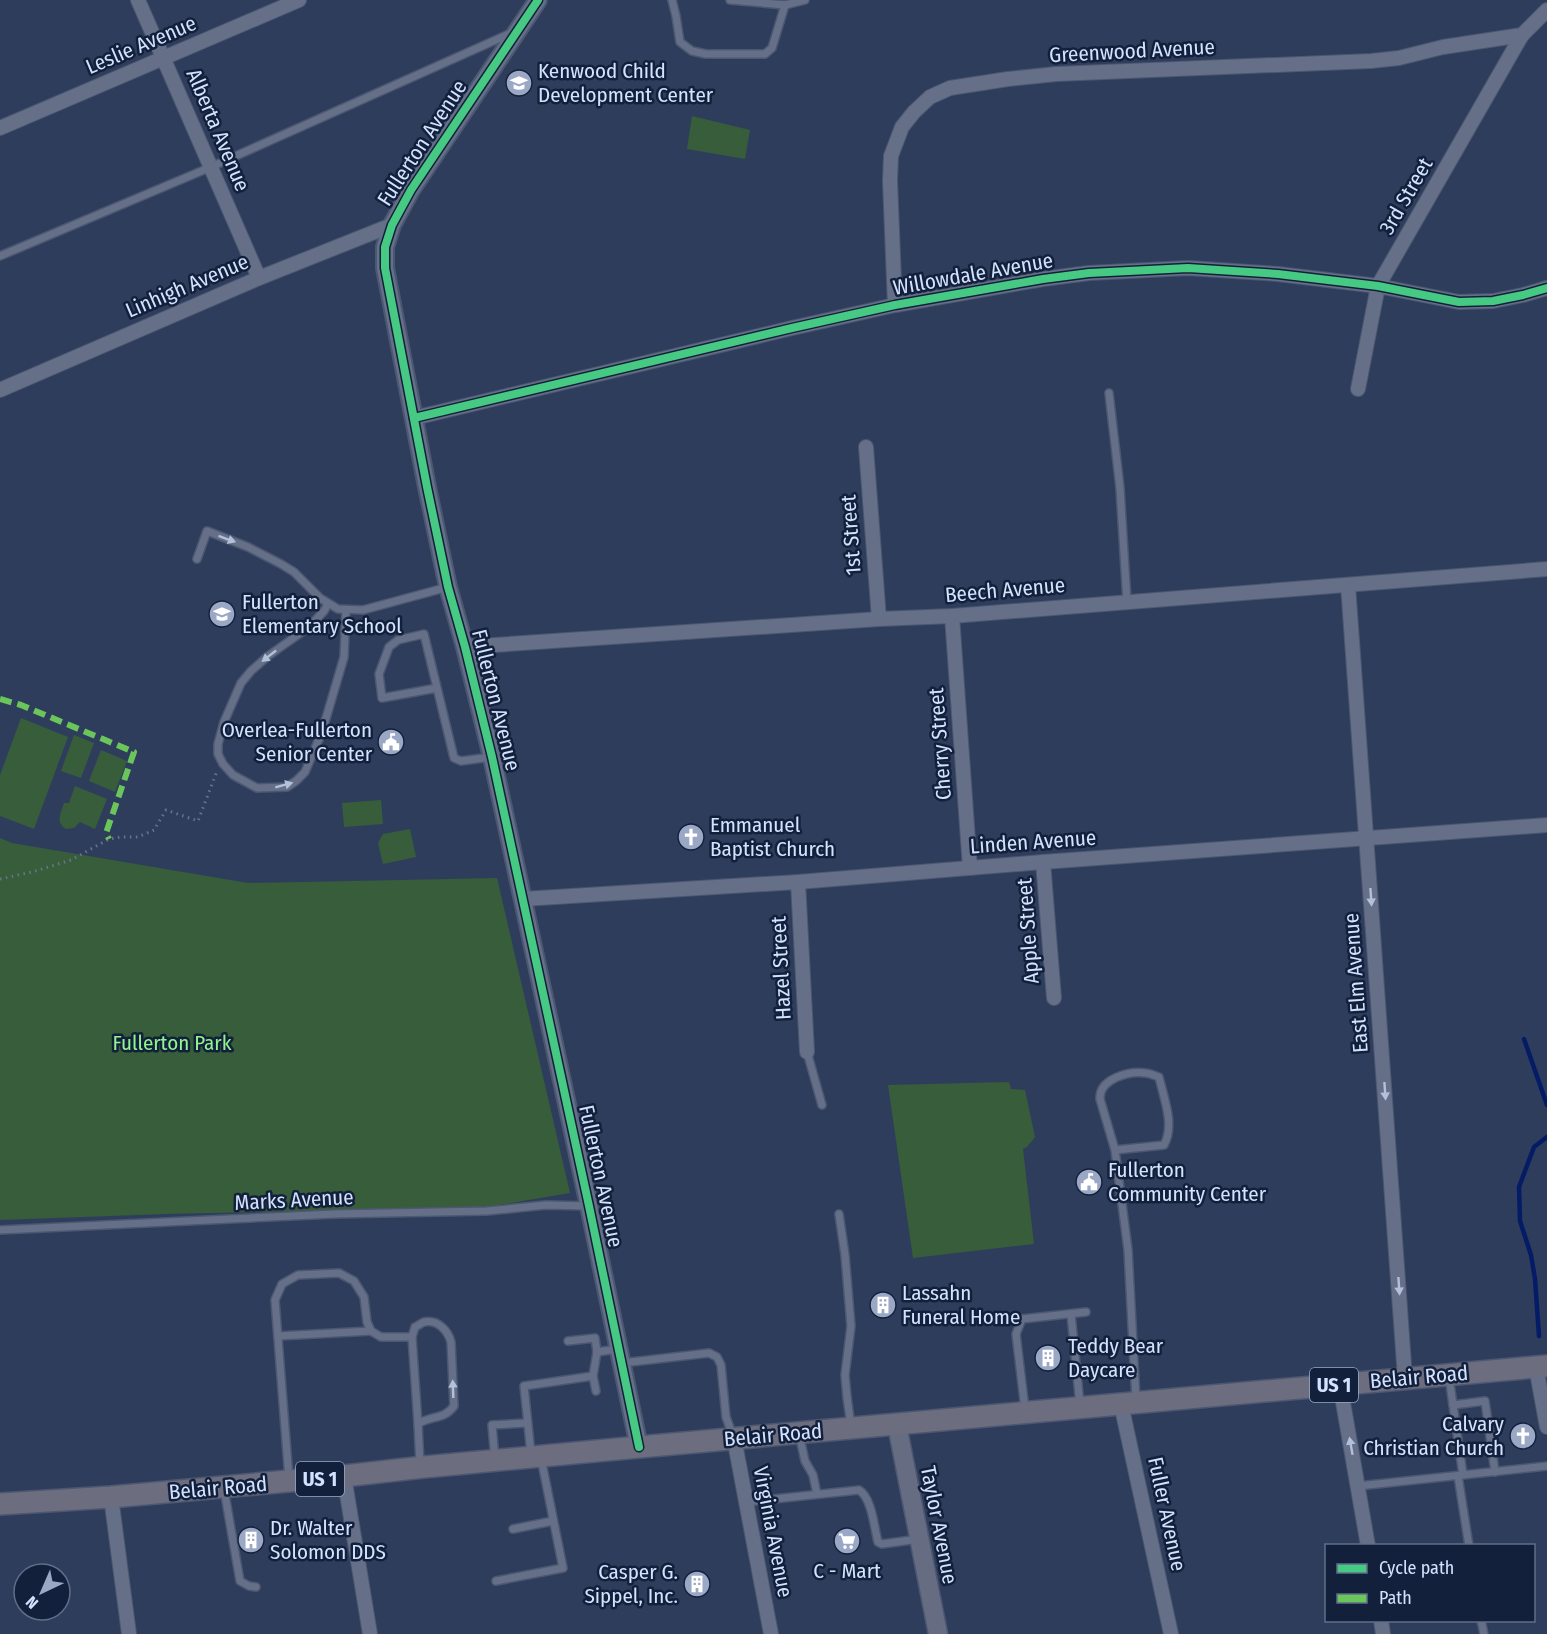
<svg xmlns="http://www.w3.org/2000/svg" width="1547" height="1634" viewBox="0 0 1547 1634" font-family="'Fira Sans Condensed',sans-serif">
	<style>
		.green { fill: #375d3b }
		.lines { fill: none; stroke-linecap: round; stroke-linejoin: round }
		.stream { stroke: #041c65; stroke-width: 4.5 }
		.service-casing { stroke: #4c5771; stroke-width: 10 }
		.minor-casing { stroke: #4c5771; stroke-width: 16 }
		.tertiary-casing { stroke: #4c5771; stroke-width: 20 }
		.secondary-casing { stroke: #4c5771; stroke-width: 21 }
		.primary-casing { stroke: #4c5771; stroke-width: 24 }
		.path { stroke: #6a7489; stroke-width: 3; stroke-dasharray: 1.5 4.5; stroke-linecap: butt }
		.service { stroke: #657088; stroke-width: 7 }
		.minor { stroke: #657088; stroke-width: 14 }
		.tertiary { stroke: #657088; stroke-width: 16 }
		.secondary { stroke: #666c82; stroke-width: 18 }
		.primary { stroke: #6c6d7f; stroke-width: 21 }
		.quiet { stroke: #6ac65a; stroke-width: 6; stroke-dasharray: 12 6; stroke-linecap: butt }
		.cycleway-casing { stroke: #13203b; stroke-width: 11 }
		.cycleway { stroke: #46c982; stroke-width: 8 }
		.oneway { fill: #b2c0db }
		.labels { text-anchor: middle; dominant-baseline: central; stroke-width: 5; stroke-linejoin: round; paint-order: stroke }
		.shield { fill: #13203b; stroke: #99a8c4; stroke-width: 1.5 }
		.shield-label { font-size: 20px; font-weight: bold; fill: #d3e2ff }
		.street-label { font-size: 21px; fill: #d3e2ff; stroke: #13203b }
		.poi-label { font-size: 21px; fill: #d3e2ff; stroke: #13203b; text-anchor: start }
		.park-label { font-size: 21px; fill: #91f58d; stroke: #13203b }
	</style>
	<rect width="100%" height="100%" fill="#2f3d5d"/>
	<g class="green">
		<polygon points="692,116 750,130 745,159 687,149"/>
		<polygon points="21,718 68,737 34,829 0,816 0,775"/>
		<polygon points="74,735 94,743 81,778 61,771"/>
		<polygon points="101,750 127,761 115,792 89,781"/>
		<path d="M75,786l32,13 -12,30 -15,-7 -6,6 -8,1c-11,-7 -5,-16 -2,-26h5z"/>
		<polygon points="381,800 383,824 344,827 342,803"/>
		<polygon points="410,829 416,857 383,864 378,843 383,834"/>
		<polygon points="0,838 12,843 248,883 497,878 570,1193 488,1207 165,1214 0,1220"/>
		<polygon points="1009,1082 1011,1089 1025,1090 1035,1137 1027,1147 1023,1149 1034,1244 913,1258 888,1085"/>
	</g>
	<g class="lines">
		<g class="stream">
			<polyline points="1524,1039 1547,1105"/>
			<polyline points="1539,1336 1535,1279 1531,1255 1520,1221 1519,1187 1534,1147 1547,1137"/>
		</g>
		<defs>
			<g id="service">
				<polyline points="672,0 676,16 680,42 692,51 706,54 765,54 772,48 785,5"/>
				<polyline points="730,0 785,5 805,0"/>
				<polyline points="0,256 211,167 509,34"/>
				<polyline points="1109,393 1120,488 1127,602"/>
				<polyline points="197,559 207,531 248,547 281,564 294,572 320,598 338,609 363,610 448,587"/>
				<polyline points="328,604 324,611 309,627 268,656 251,671 241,683 224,722 218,744 218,754 223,764 233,775 257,788 287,787 296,781 305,772 322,732 344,657 346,610"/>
				<polyline points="437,688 382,698 379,674 389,647 398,640 424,634 454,758 461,761 491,757"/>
				<polyline points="807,1052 822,1105"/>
				<path d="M1115,1150l-15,-51c-1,-20 28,-28 45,-26 5,0 10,3 14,4 5,22 16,48 5,68l-49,5 13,100 8,150"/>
				<polyline points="839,1214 845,1255 851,1326 845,1375 847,1397 851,1426"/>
				<polyline points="0,1230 334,1214 487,1211 546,1205 589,1206"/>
				<polyline points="1071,1314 1080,1405"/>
				<polyline points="278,1336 371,1331"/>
				<polyline points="568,1341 595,1338 597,1352 593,1376"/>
				<polyline points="597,1352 618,1349"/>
				<polyline points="622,1363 709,1353 717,1357 721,1365 726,1417 733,1436"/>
				<polyline points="1449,1377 1463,1475"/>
				<polyline points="1453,1405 1485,1401 1495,1472"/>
				<polyline points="1025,1409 1016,1334 1022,1319 1086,1312"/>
				<path d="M418,1424c14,-9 26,-4 36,-18l-3,-64c-3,-11 -13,-23 -27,-20 -1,0 -8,5 -9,5l-3,10 6,87 2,41"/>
				<polyline points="799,1434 805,1461 813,1475 817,1494"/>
				<polyline points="531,1454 524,1386 593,1376 596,1391"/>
				<polyline points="495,1459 492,1425 527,1423"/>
				<polyline points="1458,1476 1469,1546"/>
				<polyline points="289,1479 275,1300 282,1284 298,1275 339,1273 354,1281 364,1297 367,1322 371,1331 381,1337 412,1337"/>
				<polyline points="1358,1486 1547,1466"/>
				<polyline points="224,1489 240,1581 249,1586 256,1587"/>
				<path d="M746,1502l113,-12c13,8 15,37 19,52l4,2 37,-5"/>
				<polyline points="513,1529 553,1521"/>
				<polyline points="496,1581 563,1568 541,1458"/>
				<polyline points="1481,1620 1484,1634"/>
			</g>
			<g id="minor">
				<polyline points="138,0 259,278"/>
				<polyline points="0,128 299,0"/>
				<polyline points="895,305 890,181 891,156 902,127 914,112 930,97 950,88 1008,79 1056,74 1371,61 1399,58 1443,47 1522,35 1547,10"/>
				<polyline points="1358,389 1378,286 1522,35"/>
				<polyline points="0,390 259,278 392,225"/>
				<polyline points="414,418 792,328 895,305 1043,279 1089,273 1188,268 1278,274 1378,286 1459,302 1493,301 1523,295 1547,288"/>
				<polyline points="866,447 879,619"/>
				<polyline points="1348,585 1405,1378"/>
				<polyline points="952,616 970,868"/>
				<polyline points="465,647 879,619 952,616 1547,569"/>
				<polyline points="1043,862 1054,998"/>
				<polyline points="798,882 807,1052"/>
				<polyline points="523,899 798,882 1043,862 1547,825"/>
				<polyline points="1536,1367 1547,1427"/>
				<polyline points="1340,1385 1368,1546"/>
				<polyline points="1121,1404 1171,1634"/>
				<polyline points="734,1438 771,1634"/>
				<polyline points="344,1476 370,1634"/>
				<polyline points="111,1497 129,1634"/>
				<polyline points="1381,1620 1383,1634"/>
			</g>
			<polyline id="tertiary" points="538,0 411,190 392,225 385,247 385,268 427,487 448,587 465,647 492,757 589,1206 639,1447"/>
			<polyline id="secondary" points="897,1425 938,1634"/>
			<polyline id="primary" points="0,1504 111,1497 344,1476 424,1467 639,1447 1547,1366"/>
		</defs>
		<use href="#service" class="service-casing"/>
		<use href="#minor" class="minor-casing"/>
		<use href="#tertiary" class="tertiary-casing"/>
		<use href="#secondary" class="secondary-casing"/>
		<use href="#primary" class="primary-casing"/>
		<polyline class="path" points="0,879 32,872 71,860 109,839 121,837 138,837 154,830 166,810 198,821 217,771"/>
		<use href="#service" class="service"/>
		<use href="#minor" class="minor"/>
		<use href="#tertiary" class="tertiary"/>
		<use href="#secondary" class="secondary"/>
		<use href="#primary" class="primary"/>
		<polyline class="quiet" points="0,699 21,705 134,752 106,833 109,839"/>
		<defs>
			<g id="cycleway">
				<polyline points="538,0 411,190 392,225 385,247 385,268 427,487 448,587 465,647 492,757 589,1206 639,1447"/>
				<polyline points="414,418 792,328 895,305 1043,279 1089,273 1188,268 1278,274 1378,286 1459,302 1493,301 1523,295 1547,288"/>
			</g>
		</defs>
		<use href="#cycleway" class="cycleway-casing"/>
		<use href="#cycleway" class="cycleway"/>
	</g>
	<defs><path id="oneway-solid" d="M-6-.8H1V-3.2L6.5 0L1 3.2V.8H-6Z" transform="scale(1.5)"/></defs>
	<g class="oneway">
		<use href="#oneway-solid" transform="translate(227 539) rotate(20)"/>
		<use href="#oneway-solid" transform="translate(269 656) rotate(142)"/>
		<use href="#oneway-solid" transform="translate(284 785) rotate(-15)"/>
		<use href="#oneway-solid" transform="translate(1371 897) rotate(86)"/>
		<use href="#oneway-solid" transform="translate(1385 1091) rotate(86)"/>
		<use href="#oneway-solid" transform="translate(1399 1286) rotate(86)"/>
		<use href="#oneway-solid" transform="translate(453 1389) rotate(-92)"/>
		<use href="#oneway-solid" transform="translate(1351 1446) rotate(-100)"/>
	</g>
	<defs>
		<symbol id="school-disc" viewBox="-11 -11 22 22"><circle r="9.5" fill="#9aa8c6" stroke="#13203b"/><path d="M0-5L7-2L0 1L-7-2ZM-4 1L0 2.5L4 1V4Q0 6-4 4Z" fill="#fff"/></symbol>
		<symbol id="civic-disc" viewBox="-11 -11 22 22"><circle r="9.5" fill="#9aa8c6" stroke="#13203b"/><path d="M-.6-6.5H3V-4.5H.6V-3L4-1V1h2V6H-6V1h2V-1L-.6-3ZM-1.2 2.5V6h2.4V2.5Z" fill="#fff"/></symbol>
		<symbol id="church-disc" viewBox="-11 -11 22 22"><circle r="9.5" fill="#9aa8c6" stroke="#13203b"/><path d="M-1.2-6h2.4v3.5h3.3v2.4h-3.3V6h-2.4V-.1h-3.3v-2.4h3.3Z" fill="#fff"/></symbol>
		<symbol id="building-disc" viewBox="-11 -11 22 22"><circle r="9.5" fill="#9aa8c6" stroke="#13203b"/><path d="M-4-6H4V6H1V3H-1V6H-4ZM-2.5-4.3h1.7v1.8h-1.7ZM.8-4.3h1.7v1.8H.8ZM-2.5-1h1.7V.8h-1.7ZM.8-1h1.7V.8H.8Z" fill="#fff"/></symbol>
		<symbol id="supermarket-disc" viewBox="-11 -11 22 22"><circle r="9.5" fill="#9aa8c6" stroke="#13203b"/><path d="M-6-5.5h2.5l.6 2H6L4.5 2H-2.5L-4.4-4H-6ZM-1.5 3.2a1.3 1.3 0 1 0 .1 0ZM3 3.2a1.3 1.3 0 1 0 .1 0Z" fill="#fff"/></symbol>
	</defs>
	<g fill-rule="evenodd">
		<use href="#school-disc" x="504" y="68" width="30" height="30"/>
		<use href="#school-disc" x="207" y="599" width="30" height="30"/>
		<use href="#civic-disc" x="376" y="727" width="30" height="30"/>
		<use href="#church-disc" x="676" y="822" width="30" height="30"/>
		<use href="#civic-disc" x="1074" y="1167" width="30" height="30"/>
		<use href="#building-disc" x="868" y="1290" width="30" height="30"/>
		<use href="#building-disc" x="1033" y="1343" width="30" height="30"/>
		<use href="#church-disc" x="1508" y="1421" width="30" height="30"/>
		<use href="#building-disc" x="236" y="1525" width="30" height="30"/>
		<use href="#supermarket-disc" x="832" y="1526" width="30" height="30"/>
		<use href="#building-disc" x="682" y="1569" width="30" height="30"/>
	</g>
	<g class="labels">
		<g class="shield">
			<rect x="1310" y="1368" width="48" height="34" rx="4.5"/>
			<rect x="296" y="1462" width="48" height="34" rx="4.5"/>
		</g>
		<g class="shield-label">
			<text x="1334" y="1385">US 1</text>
			<text x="320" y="1479">US 1</text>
		</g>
		<g class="street-label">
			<text transform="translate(141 45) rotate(-23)">Leslie Avenue</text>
			<text transform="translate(1132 51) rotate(-3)">Greenwood Avenue</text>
			<text transform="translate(218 130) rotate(67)">Alberta Avenue</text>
			<text transform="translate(422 143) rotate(-57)">Fullerton Avenue</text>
			<text transform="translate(1406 196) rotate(-60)">3rd Street</text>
			<text transform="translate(973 274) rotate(-10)">Willowdale Avenue</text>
			<text transform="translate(187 286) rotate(-23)">Linhigh Avenue</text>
			<text transform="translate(851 535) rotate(-94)">1st Street</text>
			<text transform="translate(1005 590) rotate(-5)">Beech Avenue</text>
			<text transform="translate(496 700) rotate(76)">Fullerton Avenue</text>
			<text transform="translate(940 744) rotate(-94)">Cherry Street</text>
			<text transform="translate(1033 842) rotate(-4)">Linden Avenue</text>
			<text transform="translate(1028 931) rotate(-94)">Apple Street</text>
			<text transform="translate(781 968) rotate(-93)">Hazel Street</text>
			<text transform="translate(1356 983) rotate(-94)">East Elm Avenue</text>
			<text transform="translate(601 1176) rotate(78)">Fullerton Avenue</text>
			<text transform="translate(294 1200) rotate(-3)">Marks Avenue</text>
			<text transform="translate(1419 1377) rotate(-5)">Belair Road</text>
			<text transform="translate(773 1435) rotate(-5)">Belair Road</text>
			<text transform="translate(218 1488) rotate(-5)">Belair Road</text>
			<text transform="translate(1167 1514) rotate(78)">Fuller Avenue</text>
			<text transform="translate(939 1525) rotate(79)">Taylor Avenue</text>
			<text transform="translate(773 1532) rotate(79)">Virginia Avenue</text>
		</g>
		<g class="poi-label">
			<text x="538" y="71">Kenwood Child<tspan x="538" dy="24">Development Center</tspan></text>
			<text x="242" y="602">Fullerton<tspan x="242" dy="24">Elementary School</tspan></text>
			<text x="372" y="730" text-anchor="end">Overlea-Fullerton<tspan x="372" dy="24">Senior Center</tspan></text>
			<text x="710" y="825">Emmanuel<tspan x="710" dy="24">Baptist Church</tspan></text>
			<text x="1108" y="1170">Fullerton<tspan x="1108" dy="24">Community Center</tspan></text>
			<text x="902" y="1293">Lassahn<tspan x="902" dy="24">Funeral Home</tspan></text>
			<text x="1068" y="1346">Teddy Bear<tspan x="1068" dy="24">Daycare</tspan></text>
			<text x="1504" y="1424" text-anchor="end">Calvary<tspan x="1504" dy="24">Christian Church</tspan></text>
			<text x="270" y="1528">Dr. Walter<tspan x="270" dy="24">Solomon DDS</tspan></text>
			<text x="847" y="1571" text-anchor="middle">C - Mart</text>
			<text x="678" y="1572" text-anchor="end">Casper G.<tspan x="678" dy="24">Sippel, Inc.</tspan></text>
		</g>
		<g class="park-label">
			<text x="172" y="1043">Fullerton Park</text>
		</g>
	</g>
	<rect x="1325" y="1544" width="210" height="78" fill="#13203b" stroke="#606e89" stroke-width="1.5"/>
	<rect x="1337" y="1564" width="30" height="9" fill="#46c982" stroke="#606e89" stroke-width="1.5"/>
	<text x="1379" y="1574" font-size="18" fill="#d3e2ff">Cycle path</text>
	<rect x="1337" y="1594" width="30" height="9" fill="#6ac65a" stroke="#606e89" stroke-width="1.5"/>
	<text x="1379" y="1604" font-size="18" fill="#d3e2ff">Path</text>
	<g transform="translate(42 1592) rotate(224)"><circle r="28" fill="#13203b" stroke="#606e89" stroke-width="1.5"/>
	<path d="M0-4.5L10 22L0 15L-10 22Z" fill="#9aa8c6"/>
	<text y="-9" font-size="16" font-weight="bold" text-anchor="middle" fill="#d3e2ff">N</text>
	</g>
</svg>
